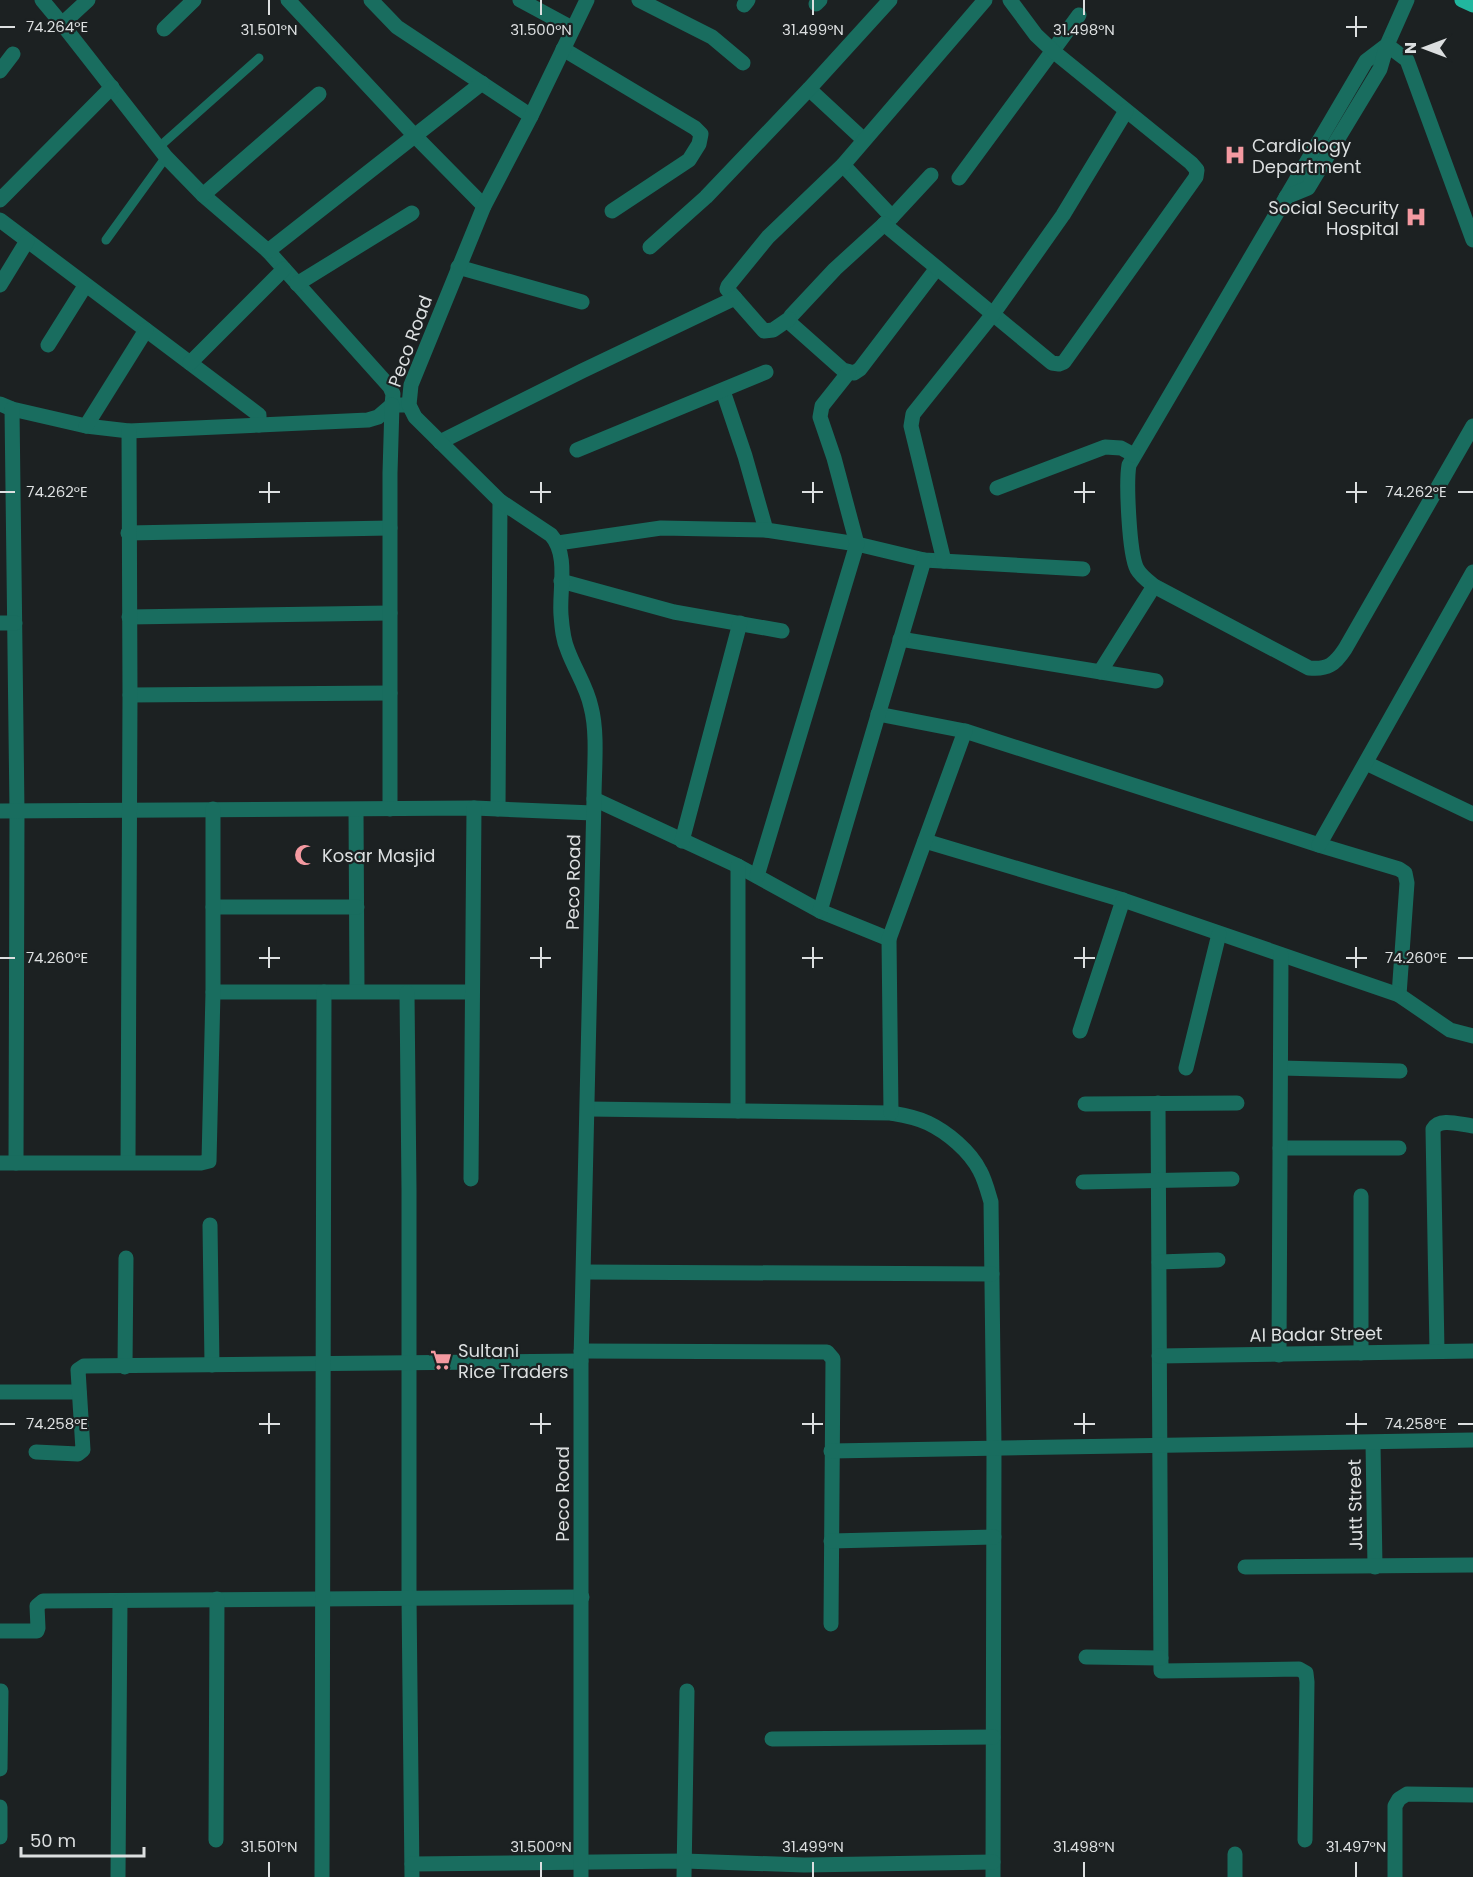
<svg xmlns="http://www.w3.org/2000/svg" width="1473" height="1877" viewBox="0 0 1473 1877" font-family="Poppins,sans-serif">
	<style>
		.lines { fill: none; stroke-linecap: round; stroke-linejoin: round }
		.service { stroke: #196d5f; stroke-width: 9 }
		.minor { stroke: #196d5f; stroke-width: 15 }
		.tertiary { stroke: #196d5f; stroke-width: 15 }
		.primary { stroke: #21b69e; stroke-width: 15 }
		.ticks { fill: none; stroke: #dcdfe0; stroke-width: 2 }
		.labels { text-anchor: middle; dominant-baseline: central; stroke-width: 4.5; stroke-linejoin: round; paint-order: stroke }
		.poi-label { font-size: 18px; fill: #dcdfe0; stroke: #1c2122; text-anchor: start }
		.street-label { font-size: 18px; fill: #dcdfe0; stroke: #1c2122 }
		.ticks-label { font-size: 15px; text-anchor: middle; fill: #dcdfe0; stroke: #1c2122; stroke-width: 4.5; stroke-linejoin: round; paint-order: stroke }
	</style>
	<rect width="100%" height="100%" fill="#1c2122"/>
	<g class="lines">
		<g class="service">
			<polyline points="159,147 259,58"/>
			<polyline points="106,240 166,157"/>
		</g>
		<g class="minor">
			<polyline points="42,0 62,24 166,157 203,195 268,251 390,387 393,394 392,405 409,405"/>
			<polyline points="288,0 414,135 484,206"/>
			<polyline points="371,0 397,27 531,116"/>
			<polyline points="520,0 572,28"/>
			<polyline points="639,0 712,37 743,63"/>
			<path d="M1407,0l-20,45 -21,16 -237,404c-3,17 0,89 8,104 4,7 11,12 17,17l155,82c19,2 26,-4 36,-19l128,-223"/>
			<polyline points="816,4 820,0"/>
			<polyline points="744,5 748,0"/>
			<polyline points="62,24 88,0"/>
			<polyline points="164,29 194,0"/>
			<polyline points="563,49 695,128 701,134 699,144 689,160 612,211"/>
			<polyline points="0,71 13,54"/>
			<polyline points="809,89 864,140"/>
			<polyline points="843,165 892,217"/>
			<polyline points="931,175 892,217 835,269 791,316 789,322 843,370 854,373 860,369 937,268"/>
			<polyline points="959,178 1079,15"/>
			<polyline points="203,195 319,94"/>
			<polyline points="1286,197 1308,188 1380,69 1387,45 1407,60 1473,240"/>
			<polyline points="0,200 112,87"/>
			<polyline points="0,220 259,415 259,425"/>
			<polyline points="884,224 1052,363 1059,364 1064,362 1196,177 1197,170 1191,163 1053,51 1036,35 1010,0"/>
			<polyline points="650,247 706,197 809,89 890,0"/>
			<polyline points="268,251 482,83"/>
			<polyline points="458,267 582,302"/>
			<polyline points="297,284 412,213"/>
			<polyline points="0,285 27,241"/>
			<polyline points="789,319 773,330 764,331 727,289 728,286 768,237 843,165 985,0"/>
			<polyline points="48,345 85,286"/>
			<polyline points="190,363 284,269"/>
			<polyline points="723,391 745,456 766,530"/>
			<polyline points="0,404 12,409 86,426 129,431 368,420 378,417 392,405"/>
			<polyline points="12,409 17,811 16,1163"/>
			<polyline points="86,426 146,330"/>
			<polyline points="440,442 582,371 735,298"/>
			<polyline points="577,450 766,372"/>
			<polyline points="997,488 1105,447 1121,448 1134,455"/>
			<polyline points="128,533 390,528"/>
			<polyline points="558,543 661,528 766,530 857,544 924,560 1083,569"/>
			<polyline points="944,561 911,426 913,414 993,314 1063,215 1126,111"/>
			<polyline points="561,581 674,612 782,631"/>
			<polyline points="129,617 390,613"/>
			<polyline points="0,623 15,623"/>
			<polyline points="900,639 1156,681"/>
			<polyline points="1100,672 1154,586"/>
			<polyline points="130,695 390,693"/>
			<polyline points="878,714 965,731 1319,845 1399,869 1405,873 1407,883 1399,995"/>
			<polyline points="1366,763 1473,814"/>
			<polyline points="594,799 738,866 820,911 889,939"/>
			<polyline points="390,809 390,473 392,405"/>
			<polyline points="498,809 500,501"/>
			<polyline points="356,810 357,991"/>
			<polyline points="0,811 474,808 593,813"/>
			<polyline points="682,841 740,623"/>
			<polyline points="925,841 1123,900 1399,995 1450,1030 1473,1036"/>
			<polyline points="1319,845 1473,572"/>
			<polyline points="738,866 738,1111"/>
			<polyline points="757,876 857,544 834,458 820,417 822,406 849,372"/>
			<polyline points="213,907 357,907"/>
			<polyline points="820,911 924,560"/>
			<polyline points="213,992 472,992"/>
			<polyline points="407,993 409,1190 409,1597 412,1877"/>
			<polyline points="1080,1031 1123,900"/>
			<polyline points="1186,1068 1219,934"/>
			<polyline points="1281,1068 1400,1071"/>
			<polyline points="1158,1103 1161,1671 1299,1669 1306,1673 1307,1682 1305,1840"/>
			<polyline points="1085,1104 1237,1103"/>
			<path d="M588,1109l303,4c12,2 25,4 37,10 19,9 42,28 52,48 5,9 8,21 11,31l3,245 -1,430"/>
			<polyline points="891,1113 889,939 965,731"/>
			<polyline points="1280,1148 1399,1148"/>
			<polyline points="128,1162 130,695 129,431"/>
			<polyline points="0,1163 201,1163 209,1161 213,992 213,809"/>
			<polyline points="471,1179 474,808"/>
			<polyline points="1083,1182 1232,1179"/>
			<polyline points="1361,1196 1361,1353"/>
			<polyline points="210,1225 212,1365"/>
			<polyline points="1159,1262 1218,1260"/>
			<polyline points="584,1272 992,1274"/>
			<polyline points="581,1351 827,1352 833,1359 831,1624"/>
			<path d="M1437,1351l-4,-222c7,-12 28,-4 40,-3"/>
			<polyline points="1279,1355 1281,955"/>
			<polyline points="1159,1356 1473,1351"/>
			<polyline points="125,1367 126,1258"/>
			<polyline points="0,1392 79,1392"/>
			<polyline points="1373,1443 1375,1567"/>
			<polyline points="831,1451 1473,1440"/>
			<polyline points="36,1452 78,1454 83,1450 78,1370 84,1366 581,1361"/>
			<polyline points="831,1541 994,1537"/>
			<polyline points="1245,1567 1472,1565"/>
			<polyline points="0,1631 37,1631 38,1628 37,1606 43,1601 582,1597"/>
			<polyline points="1086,1657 1161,1658"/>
			<polyline points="772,1739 993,1737"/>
			<polyline points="0,1769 1,1691"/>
			<polyline points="0,1807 0,1837"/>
			<polyline points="216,1840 217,1599"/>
			<polyline points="412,1864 684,1861 804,1865 993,1862"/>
			<polyline points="118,1877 120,1601"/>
			<polyline points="322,1877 324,992"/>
			<polyline points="684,1877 687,1691"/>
			<polyline points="1235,1877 1235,1854"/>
			<polyline points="1395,1877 1395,1806 1399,1799 1407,1794 1473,1795"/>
		</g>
		<path class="tertiary" d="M581,1877v-516l13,-562c0,-28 4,-66 -3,-92 -4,-20 -16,-37 -23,-56 -5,-11 -6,-23 -7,-36 -2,-25 8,-60 -10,-80l-51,-34 -85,-84 -6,-12 2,-20 73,-179 47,-90 56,-116"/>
		<polyline class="primary" points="1462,0 1473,5"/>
	</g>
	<path class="ticks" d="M269,0v15M541,0v15M813,0v15M1084,0v15M1356,16v21M0,27h15M1346,27h21M269,482v21M541,482v21M813,482v21M1084,482v21M1356,482v21M0,492h15M259,492h21M530,492h21M802,492h21M1074,492h21M1346,492h21M1458,492h15M269,947v21M541,947v21M813,947v21M1084,947v21M1356,947v21M0,958h15M259,958h21M530,958h21M802,958h21M1074,958h21M1346,958h21M1458,958h15M269,1413v21M541,1413v21M813,1413v21M1084,1413v21M1356,1413v21M0,1424h15M259,1424h21M530,1424h21M802,1424h21M1074,1424h21M1346,1424h21M1458,1424h15M269,1862v15M541,1862v15M813,1862v15M1084,1862v15M1356,1862v15"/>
	<defs>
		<symbol id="hospital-bare" viewBox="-9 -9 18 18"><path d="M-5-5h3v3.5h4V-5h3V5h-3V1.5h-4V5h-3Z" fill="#f49aa1" stroke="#1c2122" stroke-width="2.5" paint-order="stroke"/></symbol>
		<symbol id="mosque-bare" viewBox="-9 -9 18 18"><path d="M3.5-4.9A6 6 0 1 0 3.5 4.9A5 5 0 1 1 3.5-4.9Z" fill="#f49aa1" stroke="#1c2122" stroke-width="2.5" paint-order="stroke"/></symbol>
		<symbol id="supermarket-bare" viewBox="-9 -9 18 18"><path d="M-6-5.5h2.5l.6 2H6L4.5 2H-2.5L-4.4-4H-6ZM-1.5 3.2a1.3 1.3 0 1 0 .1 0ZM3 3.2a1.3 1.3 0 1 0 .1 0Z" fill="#f49aa1" stroke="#1c2122" stroke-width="2.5" paint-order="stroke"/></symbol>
	</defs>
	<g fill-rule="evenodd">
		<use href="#hospital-bare" x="1220" y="140" width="30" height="30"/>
		<use href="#hospital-bare" x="1401" y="202" width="30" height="30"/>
		<use href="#mosque-bare" x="290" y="840" width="30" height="30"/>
		<use href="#supermarket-bare" x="426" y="1345" width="30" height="30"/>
	</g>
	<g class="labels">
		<g class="poi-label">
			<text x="1252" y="145">Cardiology<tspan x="1252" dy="21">Department</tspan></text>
			<text x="1399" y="207" text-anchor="end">Social Security<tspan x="1399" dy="21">Hospital</tspan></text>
			<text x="322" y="855">Kosar Masjid</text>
			<text x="458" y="1350">Sultani<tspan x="458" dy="21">Rice Traders</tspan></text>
		</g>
		<g class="street-label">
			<text transform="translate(410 341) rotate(-70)">Peco Road</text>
			<text transform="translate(573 882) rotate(-89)">Peco Road</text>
			<text transform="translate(1316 1334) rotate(-1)">Al Badar Street</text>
			<text transform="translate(562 1494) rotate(-90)">Peco Road</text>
			<text transform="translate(1355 1505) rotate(-91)">Jutt Street</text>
		</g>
	</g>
	<g class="ticks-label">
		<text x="57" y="32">74.264°E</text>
		<text x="269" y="35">31.501°N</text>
		<text x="541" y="35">31.500°N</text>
		<text x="813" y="35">31.499°N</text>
		<text x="1084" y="35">31.498°N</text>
		<text x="1416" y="497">74.262°E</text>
		<text x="57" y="497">74.262°E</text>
		<text x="1416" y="963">74.260°E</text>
		<text x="57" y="963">74.260°E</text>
		<text x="1416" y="1429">74.258°E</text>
		<text x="57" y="1429">74.258°E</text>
		<text x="269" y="1852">31.501°N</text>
		<text x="541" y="1852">31.500°N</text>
		<text x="813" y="1852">31.499°N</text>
		<text x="1084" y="1852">31.498°N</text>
		<text x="1356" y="1852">31.497°N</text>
	</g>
	<g transform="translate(1425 48) rotate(270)" stroke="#1c2122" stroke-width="4.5" paint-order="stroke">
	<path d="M0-4.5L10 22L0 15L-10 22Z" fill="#dcdfe0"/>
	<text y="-9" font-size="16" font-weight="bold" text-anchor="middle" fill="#dcdfe0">N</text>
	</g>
	<path d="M21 1847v9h123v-9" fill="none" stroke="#dcdfe0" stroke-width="3"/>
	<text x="30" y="1847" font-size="18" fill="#dcdfe0" stroke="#1c2122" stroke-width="4.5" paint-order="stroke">50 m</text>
</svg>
